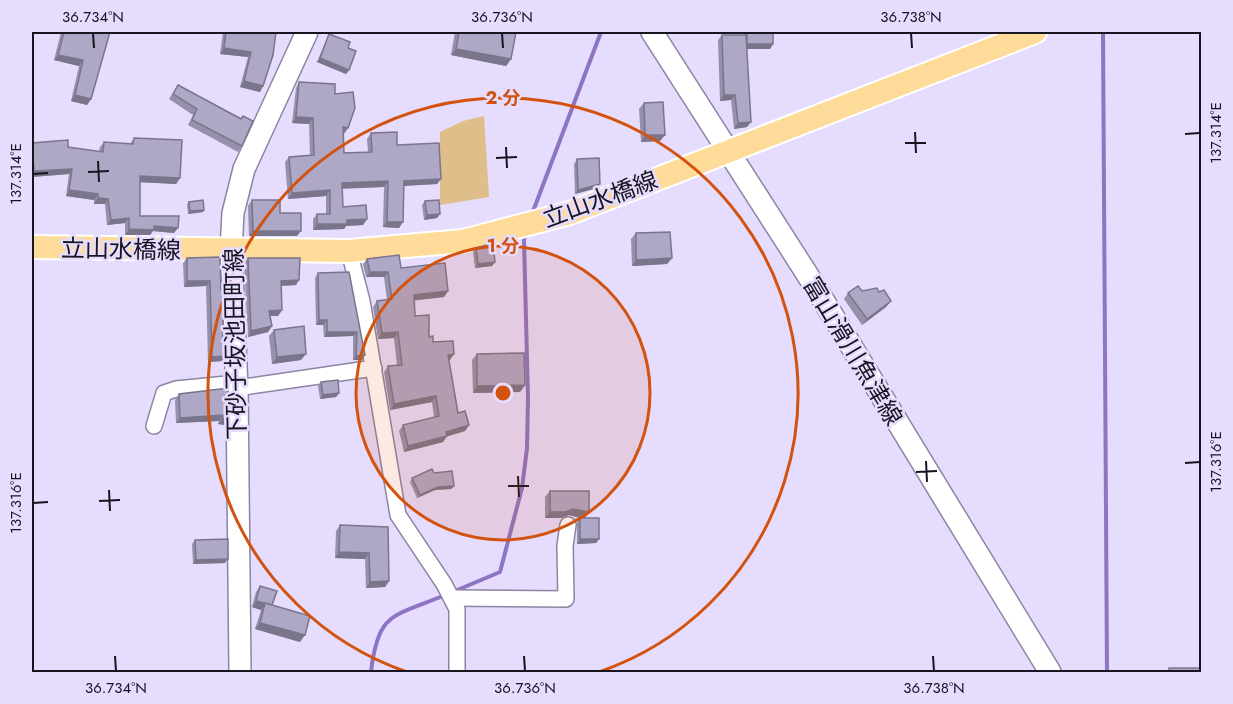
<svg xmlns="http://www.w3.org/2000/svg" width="1233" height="704" viewBox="0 0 1233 704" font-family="Jost,'Noto Sans JP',sans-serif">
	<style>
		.green { fill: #dfbe89 }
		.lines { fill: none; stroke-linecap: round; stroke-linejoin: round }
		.stream { stroke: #8e74c3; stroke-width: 4 }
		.street-casing { stroke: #8c84a2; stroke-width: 18 }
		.secondary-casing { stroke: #8c84a2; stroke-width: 24 }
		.primary-casing { stroke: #fff; stroke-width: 26 }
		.street { stroke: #fff; stroke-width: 15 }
		.secondary { stroke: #fff; stroke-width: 21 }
		.primary { stroke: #ffdb9a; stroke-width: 22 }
		.wall { fill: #9690aa }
		.shaded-wall { fill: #7a758b }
		.building { fill: #afa7c6; stroke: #7a758b; stroke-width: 1.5 }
		.ticks { fill: none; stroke: #181520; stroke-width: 2 }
		.ring { fill: none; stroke: #d3520e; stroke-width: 3 }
		.labels { text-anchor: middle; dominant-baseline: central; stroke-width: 5; stroke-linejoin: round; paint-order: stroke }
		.street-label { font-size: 24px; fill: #181520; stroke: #e5dcfe }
		.centre { fill: #d3520e; stroke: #e5dcfe; stroke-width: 3 }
		.ring-label { font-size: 18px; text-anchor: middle; font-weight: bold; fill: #d3520e; stroke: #e5dcfe; stroke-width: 5; stroke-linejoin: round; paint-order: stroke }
		.neatline { fill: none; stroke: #181520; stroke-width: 2 }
		.ticks-label { font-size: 15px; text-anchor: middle; fill: #181520 }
	</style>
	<rect width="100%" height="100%" fill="#e5dcfe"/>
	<polygon class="green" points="484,116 489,197 440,205 440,132 463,121"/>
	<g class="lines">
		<g class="stream">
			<polyline points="1103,32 1107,672"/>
			<polyline points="532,214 601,32"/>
			<polyline points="455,591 500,572 522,488 527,448 528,398 524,240 526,233"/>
			<path d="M371,672c7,-61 22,-55 74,-77"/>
		</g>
		<defs>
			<g id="street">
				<polyline points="349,251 362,301 398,515 444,584 457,609 457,672"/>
				<polyline points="237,388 374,368"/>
				<polyline points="154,426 164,393 176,389 237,383"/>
				<polyline points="452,598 566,599 565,546 568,525"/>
			</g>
			<g id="secondary">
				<polyline points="652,32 814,285 1050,672"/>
				<polyline points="240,672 237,388 231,250 233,213 244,169 307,32"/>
			</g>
			<polyline id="primary" points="32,247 349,251 463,241 570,213 1035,32"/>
		</defs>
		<use href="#street" class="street-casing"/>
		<use href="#secondary" class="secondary-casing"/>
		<use href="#primary" class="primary-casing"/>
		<use href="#street" class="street"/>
		<use href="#secondary" class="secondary"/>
		<use href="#primary" class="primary"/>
	</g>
	<g class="wall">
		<polygon points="61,32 110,32 91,99 87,105 71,101 79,66 54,60"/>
		<polygon points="223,32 276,32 263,86 260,92 240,87 248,57 220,54"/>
		<polygon points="455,32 516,32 511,59 506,66 451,55"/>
		<polygon points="744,32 773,32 773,44 770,49 747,49 747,127 734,129 731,100 720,101 718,40 722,35 744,35"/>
		<polygon points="329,34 348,48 349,70 346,74 317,62 327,38"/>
		<polygon points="299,82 335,94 344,134 344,153 368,152 367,139 371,133 397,145 441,179 437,184 404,186 399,228 383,227 384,187 343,188 343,207 367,219 363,225 346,226 344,229 313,230 313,219 317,214 326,214 326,196 288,199 285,162 289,157 310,155 309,124 292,123 296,88"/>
		<polygon points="178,85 241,118 242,146 238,152 188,125 193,115 169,99"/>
		<polygon points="644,103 665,135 660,141 641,142 639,109"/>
		<polygon points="134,138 180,178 176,184 140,182 140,216 174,233 153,231 150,235 125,235 125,223 107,225 105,204 94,204 94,200 66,196 69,174 32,177 32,143 99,151 100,147 104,142 130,144"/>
		<polygon points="577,159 597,188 575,194 574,164"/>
		<polygon points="252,200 280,213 297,236 249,236 248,206"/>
		<polygon points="425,201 440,214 437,218 424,220 422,205"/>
		<polygon points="189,202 204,210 203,212 188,214 187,204"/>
		<polygon points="636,233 672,258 667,264 632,266 631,239"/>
		<polygon points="476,248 495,262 492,266 475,268 473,252"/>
		<polygon points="220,257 223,361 208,362 206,286 184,287 183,263 187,258"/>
		<polygon points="248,258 296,285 281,286 282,310 278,316 270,316 272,326 268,332 248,337 244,263"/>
		<polygon points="367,259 401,268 448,291 444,297 414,300 415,316 429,337 450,360 449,360 458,413 469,425 465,431 447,436 443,442 404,452 399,431 403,425 434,417 432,402 390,410 384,372 388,366 397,366 394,338 378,339 373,307 377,301 387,300 384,277 366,277 363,264"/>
		<polygon points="349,272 362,360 353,360 353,336 324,337 323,325 316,325 315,278 318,273"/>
		<polygon points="862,291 879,292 891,301 886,307 862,325 844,299 848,293"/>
		<polygon points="274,330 301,360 272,364 269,336"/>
		<polygon points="477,354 525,385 520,392 473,393 472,360"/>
		<polygon points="321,382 339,393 336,397 320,399 318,386"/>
		<polygon points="228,388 225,425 218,424 219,421 176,423 175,400 179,394"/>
		<polygon points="434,473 454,486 451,489 435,490 417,498 410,482 412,478"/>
		<polygon points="550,491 589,512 585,518 599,539 596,543 577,544 577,523 580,518 583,518 569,515 561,518 545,518 545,497"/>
		<polygon points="340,525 388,527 389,581 385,587 366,588 365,559 335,558 336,531"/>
		<polygon points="195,540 225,563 193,564 192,544"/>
		<polygon points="260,586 272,605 300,642 255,629 261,610 252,607 256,592"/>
	</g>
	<g class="shaded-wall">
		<polygon points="747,44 773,44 770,49 744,49"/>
		<polygon points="224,48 251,52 248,57 220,54"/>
		<polygon points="456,49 511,59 506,66 451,55"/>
		<polygon points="58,55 83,60 79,66 54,60"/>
		<polygon points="320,58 349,70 346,74 317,62"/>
		<polygon points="244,81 263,86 260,92 240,87"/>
		<polygon points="75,95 91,99 87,105 71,101"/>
		<polygon points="724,95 735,95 731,100 720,101"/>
		<polygon points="296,117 313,118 309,124 292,123"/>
		<polygon points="751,122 747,127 734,129 738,123"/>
		<polygon points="343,127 348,128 344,134 339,132"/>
		<polygon points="645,135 665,135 660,141 641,142"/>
		<polygon points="72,169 69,174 32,177 34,171"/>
		<polygon points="140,176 180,178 176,184 136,182"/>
		<polygon points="441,179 437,184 400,186 404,181"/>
		<polygon points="388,181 384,187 338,189 342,183"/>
		<polygon points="600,184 597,188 575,194 578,190"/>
		<polygon points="69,190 98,194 94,200 66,196"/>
		<polygon points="330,190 326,196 288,199 292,193"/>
		<polygon points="98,198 108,199 105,204 94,204"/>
		<polygon points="204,210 203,212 188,214 190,211"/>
		<polygon points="440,214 437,218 424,220 427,215"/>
		<polygon points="129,218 125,223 107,225 111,220"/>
		<polygon points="367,219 363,225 346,226 344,229 313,230 317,224 347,220"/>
		<polygon points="387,222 403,222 399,228 383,227"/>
		<polygon points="154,226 178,228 174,233 153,231 150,235 125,235 129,229"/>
		<polygon points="253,231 301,231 297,236 249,236"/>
		<polygon points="672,258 667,264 632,266 636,260"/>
		<polygon points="495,262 492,266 475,268 478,264"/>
		<polygon points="370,272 388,272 384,277 366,277"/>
		<polygon points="299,280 296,285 277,286 281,281"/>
		<polygon points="187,281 210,281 206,286 184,287"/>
		<polygon points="448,291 444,297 410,301 414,295"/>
		<polygon points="891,301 886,307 862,325 867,319"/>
		<polygon points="282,310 278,316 265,316 269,311"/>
		<polygon points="319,320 327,320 323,325 316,325"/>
		<polygon points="272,326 268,332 248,337 251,331"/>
		<polygon points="327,332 357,332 353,336 324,337"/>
		<polygon points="398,332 394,338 378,339 382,333"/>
		<polygon points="306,354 301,360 272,364 277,357"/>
		<polygon points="454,354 450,360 444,360 448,355"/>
		<polygon points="365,355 362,360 353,360 356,356"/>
		<polygon points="227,356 223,361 208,362 212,357"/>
		<polygon points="525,385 520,392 473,393 477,386"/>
		<polygon points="339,393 336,397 320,399 323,395"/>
		<polygon points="436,396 432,402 390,410 394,404"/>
		<polygon points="223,415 219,421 176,423 180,418"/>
		<polygon points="222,419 229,419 225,425 218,424"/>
		<polygon points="469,425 465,431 442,438 446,432"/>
		<polygon points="447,436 443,442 404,452 408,446"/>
		<polygon points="454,486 451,489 435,490 417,498 420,495 438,487"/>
		<polygon points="573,509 589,512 584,519 569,515 561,518 545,518 550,512"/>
		<polygon points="580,539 599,539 596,543 577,544"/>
		<polygon points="339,552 369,553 365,559 335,558"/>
		<polygon points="228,559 225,563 193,564 196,560"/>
		<polygon points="389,581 385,587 366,588 370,582"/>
		<polygon points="256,601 265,604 261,610 252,607"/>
		<polygon points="260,623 305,635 300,642 255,629"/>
	</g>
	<g class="building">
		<polygon points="64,32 110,32 91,99 75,95 83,60 58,55"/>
		<polygon points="226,32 276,32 273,55 263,86 244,81 251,52 224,48"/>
		<polygon points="459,32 516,32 511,59 456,49"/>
		<rect x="747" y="32" width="26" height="12"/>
		<polygon points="329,34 350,42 348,48 356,51 349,70 320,58"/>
		<polygon points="722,35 746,35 751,122 738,123 735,95 724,95"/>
		<polygon points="299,82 335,84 335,94 353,92 355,108 348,128 343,127 344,153 372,152 371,133 397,132 397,145 439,143 441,179 404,181 403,222 387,222 388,181 342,183 343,207 366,205 367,219 347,220 347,224 317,224 317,214 330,214 330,190 292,193 289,157 314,155 313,118 296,117"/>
		<polygon points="178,85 241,119 243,116 253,121 242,146 192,120 197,109 173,94"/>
		<polygon points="663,102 665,135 645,135 644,103"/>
		<polygon points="134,138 182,140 180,178 140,176 140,216 179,216 178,228 154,226 154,230 129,229 129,218 111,220 108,199 98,198 98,194 69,190 72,169 34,171 32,143 68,140 68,147 103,152 104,142 133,144"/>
		<polygon points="599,158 600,184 578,190 577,159"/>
		<polygon points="203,200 204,210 190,211 189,202"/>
		<polygon points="252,200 280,200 280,213 301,213 301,231 253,231"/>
		<polygon points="439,200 440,214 427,215 425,201"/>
		<polygon points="670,232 672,258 636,260 636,233"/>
		<polygon points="493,243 495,262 478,264 476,248"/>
		<polygon points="399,255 401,268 445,263 448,291 414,295 415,316 429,315 429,337 433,336 433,342 453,341 454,354 448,355 458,413 465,411 469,425 446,432 447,436 408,446 403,425 439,416 436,396 394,404 388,366 402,365 398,332 382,333 377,301 392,299 388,272 370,272 367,259"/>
		<polygon points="220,257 221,290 223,290 223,337 226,337 227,356 212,357 210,281 187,281 187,258"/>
		<polygon points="248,258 300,258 299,280 281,281 282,310 269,311 272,326 251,331"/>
		<polygon points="349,272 365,355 356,356 357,332 327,332 327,320 319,320 318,273"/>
		<polygon points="858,286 862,291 877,288 879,292 884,290 891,301 867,319 848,293"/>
		<polygon points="304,326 306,354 277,357 274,330"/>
		<polygon points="524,353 525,385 477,386 477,354"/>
		<polygon points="338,380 339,393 323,395 321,382"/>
		<polygon points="228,388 229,419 222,419 223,415 180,418 179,394"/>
		<polygon points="432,469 434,473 452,471 454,486 438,487 420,495 412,478"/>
		<polygon points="550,491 589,491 589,512 573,509 565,512 550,512"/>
		<rect x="580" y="518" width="19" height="21"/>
		<polygon points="340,525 388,527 389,581 370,582 369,553 339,552"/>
		<polygon points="228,539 228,559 196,560 195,540"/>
		<polygon points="260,586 277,591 272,605 256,601"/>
		<polygon points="265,603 310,616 305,635 260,623"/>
		<rect x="1169" y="668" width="33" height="4"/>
	</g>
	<path class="ticks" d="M93,33l1,15M502,33l1,15M911,33l1,15M915,132l1,21M1185,134l15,-1M905,143h21M506,147l1,21M496,158l21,-1M98,161l1,21M88,172l21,-1M33,174l15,-1M926,461l1,21M1185,463l15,-1M916,472l21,-1M518,476l1,21M508,486h21M109,490l1,21M99,501l21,-1M33,503l15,-1M115,656l1,15M524,656l1,15M933,656l1,15"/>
	<circle cx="503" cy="393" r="147" fill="#d3520e" fill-opacity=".12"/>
	<g class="ring">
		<circle cx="503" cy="393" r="147"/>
		<path d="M407 672A295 295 0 1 1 599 672"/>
	</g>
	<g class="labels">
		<g class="street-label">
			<text transform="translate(600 199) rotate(-20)">立山水橋線</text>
			<text transform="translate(121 249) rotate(1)">立山水橋線</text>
			<text transform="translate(235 344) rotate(-91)">下砂子坂池田町線</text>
			<text transform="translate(853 351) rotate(59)">富山滑川魚津線</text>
		</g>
	</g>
	<circle cx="503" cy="393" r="9" class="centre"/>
	<g class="ring-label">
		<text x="503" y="104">2 分</text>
		<text x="503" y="252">1 分</text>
	</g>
	<rect width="1233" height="704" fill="none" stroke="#e5dcfe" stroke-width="66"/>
	<rect x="33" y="33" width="1167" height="638" class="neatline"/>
	<g class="ticks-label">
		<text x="93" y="22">36.734°N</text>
		<text x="502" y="22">36.736°N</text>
		<text x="911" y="22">36.738°N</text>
		<text transform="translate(1216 133) rotate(-90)" y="5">137.314°E</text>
		<text transform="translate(16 174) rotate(-90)" y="5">137.314°E</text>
		<text transform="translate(1216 462) rotate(-90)" y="5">137.316°E</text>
		<text transform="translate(16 503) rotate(-90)" y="5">137.316°E</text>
		<text x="116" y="693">36.734°N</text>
		<text x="525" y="693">36.736°N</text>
		<text x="934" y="693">36.738°N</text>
	</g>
</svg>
